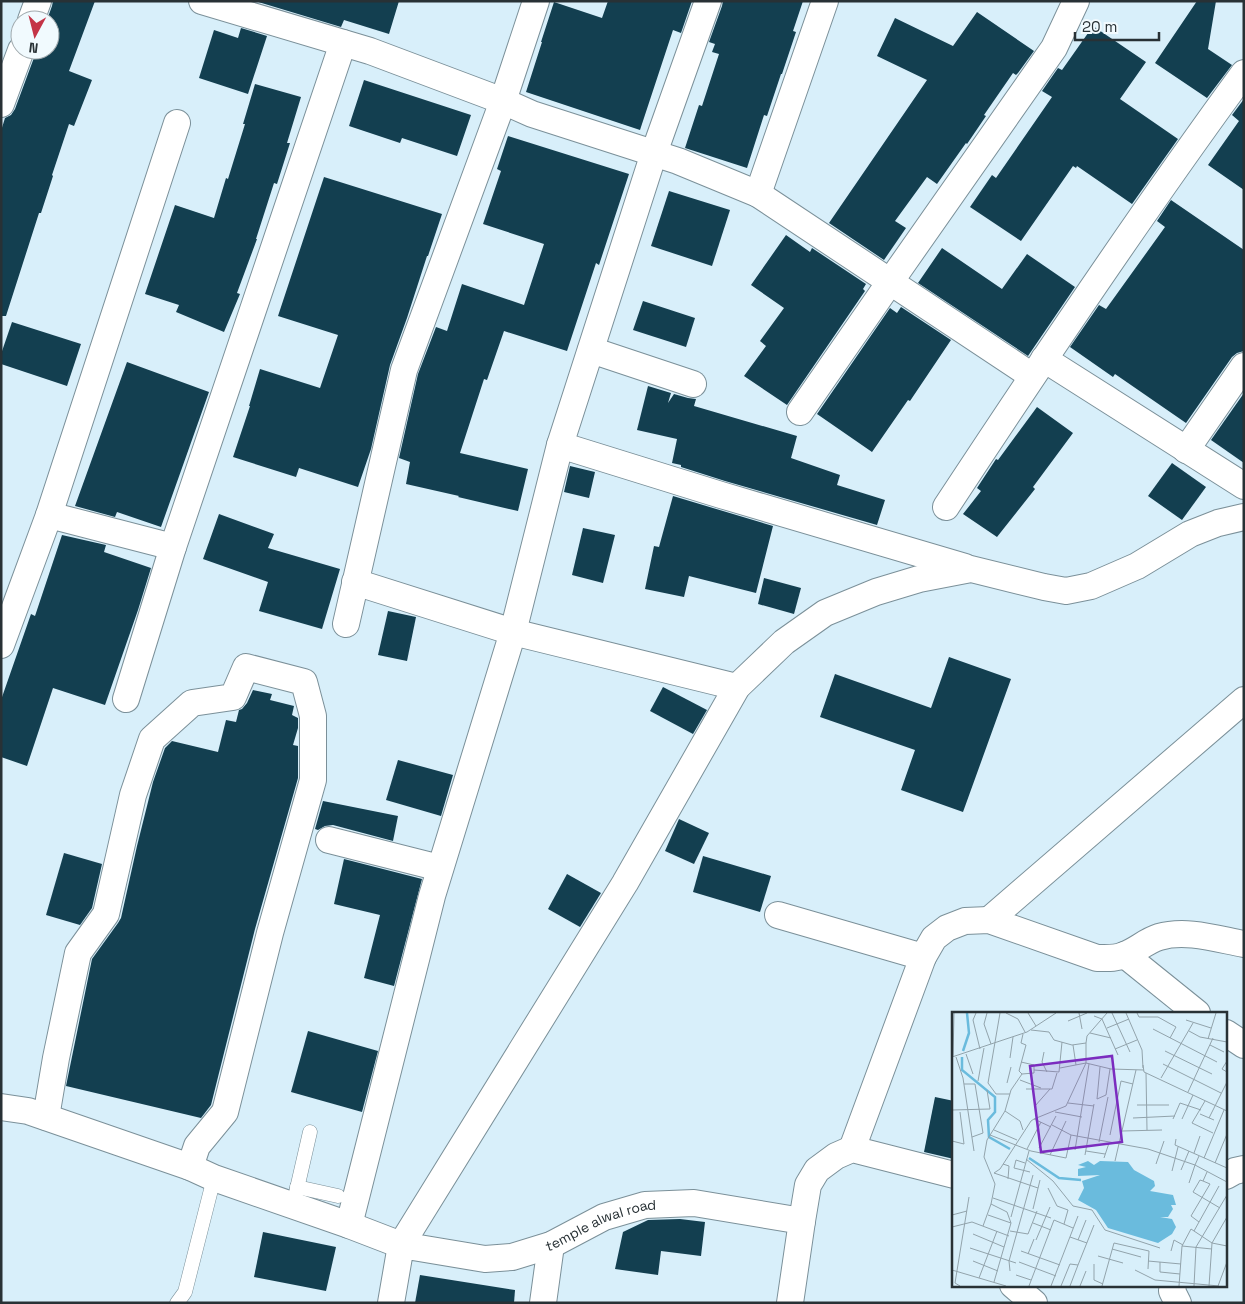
<svg xmlns="http://www.w3.org/2000/svg" width="1245" height="1304" viewBox="0 0 1245 1304" font-family="'Space Grotesk',sans-serif">
	<style>
		.building { fill: #133f50 }
		.lines { fill: none; stroke-linecap: round; stroke-linejoin: round }
		.service-casing { stroke: #7b9099; stroke-width: 15 }
		.minor-casing { stroke: #7b9099; stroke-width: 28 }
		.service { stroke: #fff; stroke-width: 14 }
		.minor { stroke: #fff; stroke-width: 26 }
		.labels { text-anchor: middle; dominant-baseline: central; stroke-width: 5; stroke-linejoin: round; paint-order: stroke }
		.street-label { font-size: 14px; fill: #283135; stroke: #f1fafe }
		.inset-river { fill: none; stroke: #6abbdd; stroke-width: 2.5 }
		.inset-road { fill: none; stroke: #92a3ab; stroke-width: 1 }
		.view { fill: #7b2cbf; fill-opacity: 0.15; stroke: #7b2cbf; stroke-width: 2.5 }
		.inset-edge { fill: none; stroke: #283135; stroke-width: 2.5 }
	</style>
	<rect width="100%" height="100%" fill="#d8effa"/>
	<g class="building">
		<polygon points="53,1 95,1 69,71 92,80 74,126 69,124 52,175 53,176 41,213 39,213 6,316 1,316 1,131 5,118 11,115 15,109 35,55 36,50 50,50 50,20 47,20 52,6"/>
		<polygon points="255,1 399,1 389,34 344,20 341,27"/>
		<polygon points="608,1 692,1 681,33 673,30 640,130 526,92 542,42 541,42 554,2 602,18"/>
		<polygon points="723,1 803,1 793,31 796,32 782,74 781,74 767,116 764,115 747,168 685,148 699,105 702,106 719,54 712,52 715,44 709,42 722,6"/>
		<polygon points="1197,1 1216,1 1208,49 1232,65 1207,98 1155,63"/>
		<polygon points="977,12 1034,51 1018,73 1016,75 1013,73 984,115 986,116 967,144 966,143 937,184 927,177 895,221 906,228 884,260 829,223 927,80 877,56 895,18 953,46"/>
		<polygon points="1093,26 1146,62 1120,99 1178,139 1132,204 1077,166 1076,168 1073,166 1021,241 970,207 992,175 996,178 1052,97 1042,91 1058,68 1062,70"/>
		<polygon points="241,28 267,36 248,94 199,78 214,30 238,38"/>
		<polygon points="364,80 471,115 457,156 402,138 400,143 349,126"/>
		<polygon points="255,84 301,97 287,143 290,143 277,184 274,183 256,239 257,239 237,293 240,294 224,332 176,312 179,305 145,294 175,205 214,218 226,178 228,179 245,124 243,124"/>
		<polygon points="1244,99 1244,190 1208,165 1239,121 1232,115"/>
		<polygon points="508,136 629,174 599,265 596,263 567,351 504,331 487,380 484,379 460,453 528,469 518,511 458,497 459,496 406,484 410,462 399,458 418,374 436,327 447,331 462,284 524,305 544,244 483,224 501,171 497,169"/>
		<polygon points="324,177 442,214 428,256 427,256 407,318 390,365 371,449 358,487 299,468 296,477 233,457 250,406 249,406 260,369 320,388 338,335 278,316"/>
		<polygon points="669,191 730,210 712,266 651,246"/>
		<polygon points="1171,200 1244,250 1244,351 1237,353 1232,357 1186,423 1115,374 1113,377 1070,347 1099,305 1106,309 1165,227 1157,221"/>
		<polygon points="786,235 810,252 812,248 866,284 863,289 865,291 787,405 744,376 766,346 760,341 784,308 751,285"/>
		<polygon points="942,248 1002,289 1027,254 1075,287 1028,356 918,283"/>
		<polygon points="643,301 695,318 686,347 633,330"/>
		<polygon points="901,307 951,340 910,401 908,400 872,452 817,414 890,308 897,313"/>
		<polygon points="12,322 81,344 67,386 1,364 1,354"/>
		<polygon points="127,362 209,392 161,527 117,512 115,517 75,506"/>
		<polygon points="648,386 671,393 668,403 674,394 688,398 696,399 694,406 797,436 791,458 840,475 837,485 885,500 877,525 725,481 681,467 681,465 672,463 677,439 637,430"/>
		<polygon points="1244,393 1244,463 1211,440"/>
		<polygon points="1037,407 1073,433 1033,487 1035,489 997,537 963,514 981,491 977,488 996,459 998,460"/>
		<polygon points="1172,463 1206,487 1182,520 1148,496"/>
		<polygon points="570,466 595,472 589,498 564,492"/>
		<polygon points="673,496 773,526 756,593 689,576 684,597 645,589 654,546 659,547"/>
		<polygon points="219,514 274,534 268,548 340,569 322,629 259,611 268,582 203,559"/>
		<polygon points="583,528 615,535 603,583 572,575"/>
		<polygon points="62,535 106,545 104,552 151,568 138,610 105,705 53,688 27,766 1,757 1,700 31,614 35,616"/>
		<polygon points="764,578 801,588 794,614 758,604"/>
		<polygon points="388,611 416,617 407,661 378,655"/>
		<polygon points="949,657 1011,679 963,812 901,790 915,750 820,717 835,674 931,708"/>
		<polygon points="663,687 707,710 693,734 650,711"/>
		<polygon points="253,690 272,694 270,700 294,706 292,715 298,718 298,728 293,745 298,746 298,778 255,929 211,1105 201,1118 66,1086 92,959 118,923 121,918 137,846 153,782 165,748 172,741 218,752 226,720 236,722 239,710 242,709 247,703"/>
		<polygon points="398,760 453,775 441,816 386,800"/>
		<polygon points="323,801 398,816 393,841 333,825 325,826 318,830 315,829"/>
		<polygon points="679,819 709,833 694,864 665,851"/>
		<polygon points="64,853 102,864 92,908 80,925 46,915"/>
		<polygon points="703,856 771,876 760,912 693,892"/>
		<polygon points="344,859 422,879 394,986 364,978 380,915 334,904"/>
		<polygon points="567,874 601,893 580,927 548,909"/>
		<polygon points="308,1031 378,1051 362,1112 291,1092"/>
		<polygon points="935,1097 954,1101 954,1159 924,1152"/>
		<polygon points="680,1219 705,1222 701,1256 661,1251 658,1275 615,1269 623,1232 648,1220"/>
		<polygon points="263,1232 336,1247 326,1291 254,1277"/>
		<polygon points="420,1275 515,1290 514,1303 415,1303"/>
	</g>
	<g class="lines">
		<defs>
			<g id="service">
				<polyline points="297,1187 338,1196"/>
				<polyline points="293,1206 310,1132"/>
				<polyline points="177,1303 185,1292 214,1178"/>
			</g>
			<g id="minor">
				<polyline points="202,1 370,51 503,101 532,114 678,161 758,194 1032,376"/>
				<polyline points="31,20 38,1"/>
				<polyline points="1,104 21,50"/>
				<polyline points="758,194 825,1"/>
				<polyline points="591,350 693,384"/>
				<polyline points="1044,359 1244,486"/>
				<polyline points="800,412 890,282 1054,48 1076,1"/>
				<polyline points="560,445 721,495 965,567"/>
				<polyline points="1186,450 1244,366"/>
				<path d="M946,507c96,-146 194,-292 298,-434"/>
				<polyline points="49,515 173,547"/>
				<polyline points="355,582 513,632 737,687"/>
				<polyline points="346,624 404,370 503,101 536,1"/>
				<polyline points="1,645 49,515 177,123"/>
				<polyline points="126,699 173,547 343,43"/>
				<polyline points="329,840 440,868"/>
				<polyline points="778,915 923,957"/>
				<polyline points="989,920 1244,700"/>
				<polyline points="1125,955 1197,1013"/>
				<polyline points="1226,1033 1244,1045"/>
				<polyline points="1,1107 28,1111 190,1167 214,1178 349,1225 401,1245 625,883 737,687 784,642 825,613 876,592 919,579 971,569 1044,587 1066,591 1091,586 1137,566 1190,534 1218,523 1244,517"/>
				<polyline points="46,1117 56,1058 78,953 106,914 133,795 152,739 192,703 233,697 246,667 304,682 313,716 313,780 270,933 225,1112 197,1146 190,1167"/>
				<path d="M852,1149l71,-192 11,-19 13,-10 18,-7 24,-1 108,38c9,0 19,1 27,-3 12,-4 22,-14 35,-18 27,-8 58,2 85,7"/>
				<polyline points="1226,1176 1235,1171 1244,1169"/>
				<polyline points="349,1225 432,896 513,632 560,445 654,153 708,1"/>
				<polyline points="1013,1285 1034,1303"/>
				<polyline points="1173,1285 1172,1291 1178,1303"/>
				<path id="s1" d="M391,1303l10,-58 84,14 27,-2 39,-12 53,-28 41,-12 49,-2 108,18"/>
				<polyline points="543,1303 551,1245"/>
				<polyline points="790,1303 802,1221 808,1185 817,1170 836,1156 852,1149 954,1175"/>
			</g>
		</defs>
		<use href="#service" class="service-casing"/>
		<use href="#minor" class="minor-casing"/>
		<use href="#service" class="service"/>
		<use href="#minor" class="minor"/>
	</g>
	<g class="labels">
		<g class="street-label">
			<text stroke="none"><textPath href="#s1" startOffset="266">temple alwal road</textPath></text>
		</g>
	</g>
	<g transform="translate(952 1012)">
		<rect width="275" height="275" fill="#d8effa"/>
		<path d="M136,149l6,4 6,-4 28,1 6,8 20,11 1,5 -5,5 23,4 3,10h-5l2,4 -5,8h-8l12,2 4,8 -4,7 -14,9 -50,-15 -12,-18 -18,-10 6,-12 -2,-7 18,-6 -22,1v-7l8,-2 -8,-2z" fill="#6abbdd"/>
		<path class="inset-river" d="M11,39l6,-18 -2,-20M10,45v13l33,27v15l-7,8 1,17 21,12M77,146l30,20 22,2"/>
		<path class="inset-road" d="M24,1l-3,7 7,29M35,1l-3,11 7,20M48,1l-12,70 8,11h14M54,1l12,6 7,13M76,1l8,13M127,1l3,16M160,1l18,39M174,1l16,37 1,18M185,1l2,4h19l18,10 -6,11M142,4l8,3 16,36M234,8l25,8M116,9l19,-8M155,16l22,-9M201,17l64,33M79,18l18,2 5,8 18,5 14,-2v20l-26,5M237,19l11,6 27,5M138,21l21,5M256,27l8,-26M134,31l1,-7 20,-23M121,33l3,20M258,33l14,7M163,37l22,-9M213,39l47,23M92,40l-2,10 5,10M14,42l7,20M0,45l75,-25 29,-19M1,45l1,-44M4,45l7,21 11,73M58,46l3,-21M275,49l-5,8 5,3M211,52l58,29M191,53l1,7 83,39M148,55l-3,32 9,-4 4,-26M82,58l25,2 3,-30M194,61l1,57M70,62l-3,-3 7,-26 -5,-2 2,-9M209,66l32,-55M68,68l21,8M26,69l6,-33M55,71l4,-16M12,72h11l8,49 -11,4M74,77h26l5,-16M236,80l25,-54M253,89l-13,22 21,10M116,91l26,3M185,93h32M83,94l15,-17M0,98l38,-1 -3,-19M53,99l15,10 3,9M103,100l27,5M248,102l14,6M181,106l42,-2M257,106l18,-36M82,107l32,-13 20,-43 25,6 33,1M221,107l7,-16 21,7M230,107l11,-24M100,113l19,10 77,14 47,16 4,-9M42,118l23,10M170,119l40,-1M38,123l41,16 35,7 5,-23M158,123l11,-54 12,3M224,127l-1,6 52,23M0,129l12,3 -4,-32M147,130l9,-45M87,136l17,-32M75,137l14,-27M123,138l14,-86M134,139l19,3M242,141l6,-17M98,143l16,-34M133,143l9,-51M152,146l5,-15M252,146l20,-48M74,147l27,22 20,25 19,4 13,20 55,18M163,149l21,-91M73,151l-9,-3 -2,8 16,4M263,151l12,-29M51,152l6,2 -1,13M204,152l8,-23M229,158l8,-19M220,159l6,-24M42,161l6,-4 31,-48 3,-2 17,8M42,161l44,15M251,169l-3,-1 -7,12 27,16M237,171l6,-18 32,17M96,176l9,18 11,4 -4,14M41,186l58,20M81,197l7,-29M0,203l15,-4M36,203l23,8M59,205l18,-66M247,210l-8,-6 19,-32 -7,-3 4,-9M81,211l18,7M31,214l8,-22M0,215l20,-5 37,14M58,219l18,3 9,-23M242,219l25,-45M21,222l31,13M118,225l17,6M84,228l14,-33M126,228l8,-20M230,234l30,3M18,236l46,15M160,237l29,8M69,239l39,14M219,239l3,-11 9,5M76,242l6,-15M146,244l25,7M21,249l25,10M196,249l33,3M67,250l37,14M208,250v10l20,2M142,252v16l9,4M0,258l54,16M183,258l20,10 64,6M58,259l-1,-10 24,-86M64,263l15,5M27,266l18,-47M42,270l17,-59 -4,-11 -16,-8 4,-20 -11,-27 3,-17 18,-29 6,-21 11,-16 12,-1v-8l-13,-3M8,274l-5,-3 14,-86M77,274l25,-66 19,8M99,274l27,-70M109,274l9,-22 8,1 16,-40M118,274l8,-21M128,274l6,-15M150,274l12,-43 35,8 -1,18M227,274l3,-40 9,-17 21,14 15,3M242,274l2,-39 31,-52M257,274l3,-43 15,-26M266,274l9,-24"/>
		<path class="view" d="M160,44l10,86 -81,10 -11,-86z"/>
		<rect width="275" height="275" class="inset-edge"/>
	</g>
	<rect width="1245" height="1304" fill="none" stroke="#283135" stroke-width="5"/>
	<g transform="translate(35 35) rotate(187)"><circle r="24" fill="#f1fafe" stroke="#a1aaae"/>
	<path d="M0-4L9 19L0 12L-9 19Z" fill="#c43447"/>
	<text y="-8" font-size="14" font-weight="bold" text-anchor="middle" fill="#283135">N</text>
	</g>
	<path d="M1075 32v8h84v-8" fill="none" stroke="#283135" stroke-width="2.5"/>
	<text x="1082" y="32" font-size="15" fill="#283135" stroke="#f1fafe" stroke-width="4" paint-order="stroke">20 m</text>
</svg>
